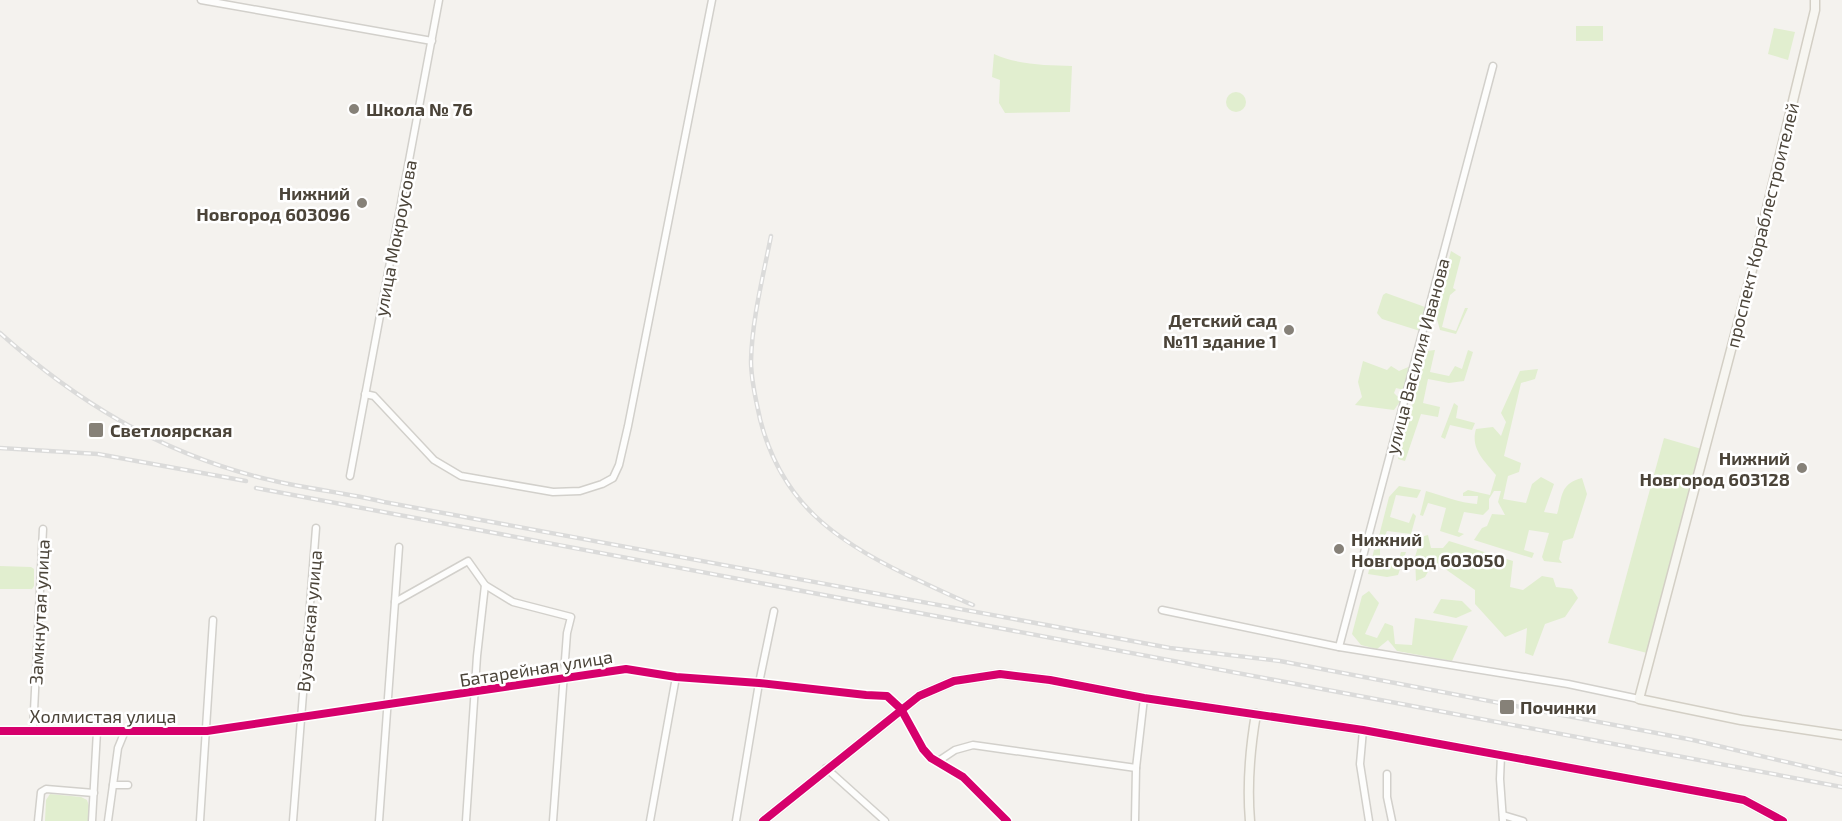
<svg xmlns="http://www.w3.org/2000/svg" width="1842" height="821" viewBox="0 0 1842 821" font-family="'Exo 2',sans-serif">
	<style>
		.green { fill: #e1eecf }
		.lines { fill: none; stroke-linecap: round; stroke-linejoin: round }
		.street-casing { stroke: #d2d0cb; stroke-width: 9 }
		.secondary-casing { stroke: #d3cfc5; stroke-width: 11 }
		.street { stroke: #fdfdfc; stroke-width: 6 }
		.secondary { stroke: #f7f6f1; stroke-width: 8 }
		.rail-casing { stroke: #dbdbda; stroke-width: 4.5 }
		.rail { stroke: #fff; stroke-width: 2; stroke-dasharray: 7; stroke-linecap: butt }
		.cycleway-casing { stroke: #fff; stroke-width: 11 }
		.cycleway { stroke: #d6006c; stroke-width: 8 }
		.poi-dot { fill: #868178; stroke: #fff; stroke-width: 2 }
		.labels { text-anchor: middle; dominant-baseline: central; stroke-width: 5; stroke-linejoin: round; paint-order: stroke }
		.poi-label { font-size: 18px; font-weight: bold; fill: #4b4439; stroke: #fff; text-anchor: start }
		.street-label { font-size: 18px; fill: #4b4439; stroke: #fff }
	</style>
	<rect width="100%" height="100%" fill="#f4f2ee"/>
	<g class="green">
		<rect x="1576" y="26" width="27" height="15"/>
		<polygon points="1774,28 1795,32 1788,60 1768,54"/>
		<path d="M994,54c24,11 52,11 78,12l-2,46 -65,1 -6,-10 1,-23 -8,-3z"/>
		<circle cx="1236" cy="102" r="10"/>
		<polygon points="1451,251 1461,257 1453,288 1456,290 1450,295 1442,327 1456,331 1465,308 1468,308 1456,334 1440,330 1435,312"/>
		<polygon points="1386,293 1425,307 1420,331 1382,319 1377,313 1383,295"/>
		<polygon points="1435,350 1430,372 1449,376 1455,366 1462,369 1468,350 1473,352 1464,381 1449,383 1428,379 1423,403 1440,407 1438,417 1421,414 1405,461 1398,459 1427,351"/>
		<polygon points="1363,361 1387,370 1391,366 1399,371 1413,365 1404,390 1396,388 1394,393 1401,400 1394,410 1355,405 1362,397 1358,382"/>
		<path d="M1538,369l-3,10 -14,4 -17,73 17,7 -2,9 -11,4 -5,23 23,4 6,-19 9,-7 13,7 -10,28 13,2c6,-19 3,-30 25,-36l5,16 -14,44 -10,3 -4,18 3,4 -18,-2 -2,-4 7,-24 -20,-3 -5,20 10,3 -2,5 -58,-18 8,-12 5,-2 5,-12 13,1 -7,-13 3,-11h-7l-5,8v10l-6,6 -19,-3 -6,20 6,2 -5,3 -19,-6 6,-23 -18,-5 -5,13 -3,-1 6,-24c18,5 33,12 51,13l1,-8h-15v-3l5,-3 22,5 6,-20c-11,-14 -26,-26 -20,-46l17,-2 8,9 5,-14 -5,-9 19,-42z"/>
		<polygon points="1454,403 1458,406 1456,418 1475,423 1472,430 1450,425 1445,439 1441,437"/>
		<polygon points="1664,438 1705,450 1651,654 1608,643"/>
		<polygon points="1399,486 1421,490 1417,498 1396,495 1390,517 1409,523 1413,513 1416,516 1411,534 1387,531 1384,538 1379,536 1389,497"/>
		<polygon points="1428,535 1431,548 1443,548 1449,541 1513,561 1510,587 1523,590 1542,576 1553,578 1556,587 1572,589 1578,598 1565,617 1545,624 1533,656 1525,653 1527,628 1505,637 1475,604 1475,590 1434,561 1425,577 1416,581 1415,557 1421,537"/>
		<polygon points="1380,549 1380,556 1399,559 1401,552 1406,552 1398,575 1387,577 1368,574 1374,550"/>
		<polygon points="0,566 31,567 34,569 34,586 32,589 0,589"/>
		<polygon points="1369,591 1379,603 1365,634 1377,638 1385,623 1393,626 1395,644 1412,645 1415,618 1468,626 1452,661 1397,651 1388,640 1377,649 1361,645 1352,634 1362,596"/>
		<polygon points="1441,599 1462,601 1472,611 1456,618 1433,613"/>
		<polygon points="50,794 81,797 87,800 89,806 88,821 45,821 46,800"/>
	</g>
	<g class="lines">
		<defs>
			<g id="street">
				<polyline points="201,0 432,41"/>
				<polyline points="365,394 374,396 434,460 461,476 553,492 580,491 602,484 613,478 619,465 628,426 712,0"/>
				<polyline points="350,476 439,0"/>
				<polyline points="395,602 468,561 485,585 513,602 571,617 567,633 553,821"/>
				<polyline points="1162,610 1339,647 1568,684 1639,699"/>
				<polyline points="1339,647 1493,66"/>
				<polyline points="1363,730 1360,764 1369,821"/>
				<polyline points="0,731 207,731 626,669 676,677 759,683 866,695 887,696 901,709 923,749 931,758 963,777 1007,821"/>
				<polyline points="33,731 43,529"/>
				<polyline points="1501,755 1500,779 1503,821"/>
				<polyline points="937,762 955,750 973,745 1136,768"/>
				<polyline points="826,768 885,821"/>
				<polyline points="1387,774 1387,797 1392,821"/>
				<polyline points="113,785 118,748 125,731"/>
				<polyline points="1503,815 1523,821"/>
				<polyline points="38,821 41,792 46,789 94,793"/>
				<polyline points="92,821 97,731"/>
				<polyline points="108,821 113,785 128,785"/>
				<polyline points="200,821 213,620"/>
				<polyline points="293,821 316,528"/>
				<polyline points="379,821 399,547"/>
				<polyline points="466,821 477,656 485,585"/>
				<polyline points="650,821 676,677"/>
				<polyline points="736,821 759,683 774,611"/>
				<polyline points="1135,821 1136,768 1144,698"/>
			</g>
			<g id="secondary">
				<polyline points="1815,0 1815,10 1751,274 1639,699 1741,720 1842,735"/>
				<polyline points="763,821 919,696 954,681 1000,674 1050,680 1144,698 1363,730 1713,794 1744,800 1783,821"/>
				<path d="M1250,821c-3,-35 0,-72 6,-107"/>
			</g>
		</defs>
		<use href="#street" class="street-casing"/>
		<use href="#secondary" class="secondary-casing"/>
		<use href="#street" class="street"/>
		<use href="#secondary" class="secondary"/>
		<defs>
			<g id="rail">
				<path d="M771,236c-8,41 -19,83 -20,125 0,20 5,39 9,58 21,83 74,121 147,156 22,10 44,21 66,30"/>
				<path d="M0,333c76,68 158,118 258,144 41,11 84,15 126,25l786,146 110,13 413,79 149,35"/>
				<polyline points="0,448 98,454 246,481"/>
				<polyline points="256,488 1842,787"/>
			</g>
		</defs>
		<use href="#rail" class="rail-casing"/>
		<use href="#rail" class="rail"/>
		<defs>
			<g id="cycleway">
				<polyline points="0,731 207,731 626,669 676,677 759,683 866,695 887,696 901,709 923,749 931,758 963,777 1007,821"/>
				<polyline points="763,821 919,696 954,681 1000,674 1050,680 1144,698 1363,730 1713,794 1744,800 1783,821"/>
			</g>
		</defs>
		<use href="#cycleway" class="cycleway-casing"/>
		<use href="#cycleway" class="cycleway"/>
	</g>
	<g class="poi-dot">
		<circle cx="354" cy="109" r="6"/>
		<circle cx="362" cy="203" r="6"/>
		<circle cx="1289" cy="330" r="6"/>
		<rect x="88" y="422" width="16" height="16" rx="3"/>
		<circle cx="1802" cy="468" r="6"/>
		<circle cx="1339" cy="549" r="6"/>
		<rect x="1499" y="699" width="16" height="16" rx="3"/>
	</g>
	<g class="labels">
		<g class="poi-label">
			<text x="366" y="109">Школа № 76</text>
			<text x="350" y="193" text-anchor="end">Нижний<tspan x="350" dy="21">Новгород 603096</tspan></text>
			<text x="1277" y="320" text-anchor="end">Детский сад<tspan x="1277" dy="21">№11 здание 1</tspan></text>
			<text x="110" y="430">Светлоярская</text>
			<text x="1790" y="458" text-anchor="end">Нижний<tspan x="1790" dy="21">Новгород 603128</tspan></text>
			<text x="1351" y="539">Нижний<tspan x="1351" dy="21">Новгород 603050</tspan></text>
			<text x="1520" y="707">Починки</text>
		</g>
		<g class="street-label">
			<text transform="translate(1762 225) rotate(-76)">проспект Кораблестроителей</text>
			<text transform="translate(395 238) rotate(-79)">улица Мокроусова</text>
			<text transform="translate(1417 356) rotate(-75)">улица Василия Иванова</text>
			<text transform="translate(39 612) rotate(-87)">Замкнутая улица</text>
			<text transform="translate(309 621) rotate(-85)">Вузовская улица</text>
			<text transform="translate(536 668) rotate(-9)">Батарейная улица</text>
			<text x="103" y="716">Холмистая улица</text>
		</g>
	</g>
</svg>
